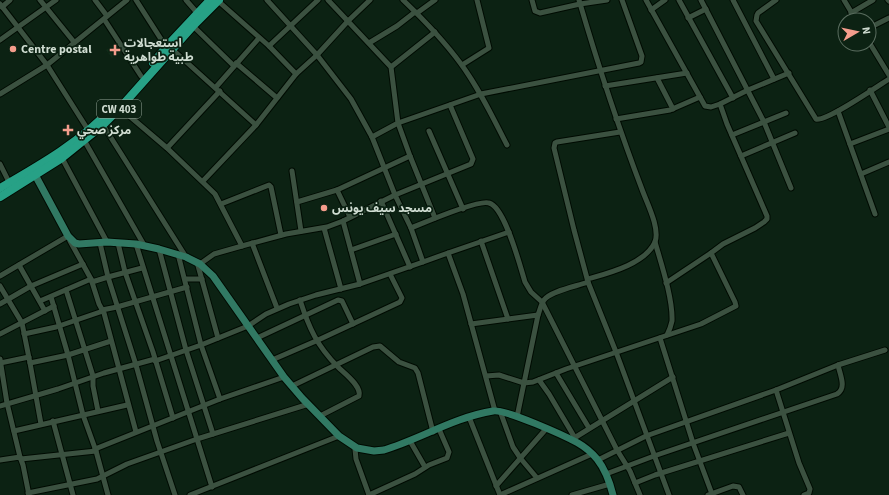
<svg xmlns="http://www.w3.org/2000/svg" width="889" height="495" viewBox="0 0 889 495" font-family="'Source Sans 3','Noto Sans Arabic',sans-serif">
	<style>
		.built { fill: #102c19 }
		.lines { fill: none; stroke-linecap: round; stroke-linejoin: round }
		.street-casing { stroke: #000b02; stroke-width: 7 }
		.secondary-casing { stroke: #000b02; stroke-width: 9 }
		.primary-casing { stroke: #000b02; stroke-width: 10 }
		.street { stroke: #3b5140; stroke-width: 5 }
		.secondary { stroke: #317963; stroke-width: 7 }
		.primary { stroke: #27a186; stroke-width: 8 }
		.poi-dot { fill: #f49d8c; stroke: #0c2213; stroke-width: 1.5 }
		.labels { text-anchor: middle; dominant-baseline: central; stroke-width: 3.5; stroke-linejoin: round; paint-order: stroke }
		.shield { fill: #0c2213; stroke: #95a599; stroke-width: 1 }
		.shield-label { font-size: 11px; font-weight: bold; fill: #d0ddd2 }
		.poi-label { font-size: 12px; font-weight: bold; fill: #d0ddd2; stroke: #0c2213; text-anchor: start }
	</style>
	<rect width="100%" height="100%" fill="#0c2213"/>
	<polygon class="built" points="118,42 124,51 112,58 106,50"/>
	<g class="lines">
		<defs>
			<g id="street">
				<polyline points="40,0 74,42"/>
				<polyline points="95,0 107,16"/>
				<polyline points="136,0 166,47"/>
				<polyline points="186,0 199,15"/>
				<polyline points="267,0 317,55 351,99 372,137 395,195 411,228 423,262 448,253 463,294 495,411"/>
				<polyline points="328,0 391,67 398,123 372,137"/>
				<path d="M403,0c21,20 41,41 58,64 19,26 32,54 46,81"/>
				<polyline points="532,0 535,11 540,13 580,4 607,0"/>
				<path d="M579,0c19,65 40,129 64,192 5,13 17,37 12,50 -10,22 -46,31 -67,37"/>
				<polyline points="646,0 705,106 711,107 720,104"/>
				<polyline points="679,0 733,98"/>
				<polyline points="701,0 764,122 791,188"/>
				<polyline points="733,0 774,79"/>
				<path d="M776,0l-18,13 -1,2 -1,6 60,98c10,3 62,-33 73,-40"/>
				<polyline points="844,0 856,20"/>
				<polyline points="888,0 889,1"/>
				<polyline points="218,1 269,46 296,74"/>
				<polyline points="0,4 47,65 90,133"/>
				<polyline points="2,7 10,0"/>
				<polyline points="651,10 665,0"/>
				<polyline points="417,13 435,0"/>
				<polyline points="851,13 873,0"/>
				<polyline points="688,18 706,9"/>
				<polyline points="104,19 141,76"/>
				<polyline points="193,26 234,66"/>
				<polyline points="869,28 889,18"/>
				<polyline points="0,40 56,0"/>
				<polyline points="869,42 889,75"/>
				<polyline points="369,43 397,26 415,12"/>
				<polyline points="269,46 318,0"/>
				<polyline points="172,49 256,125"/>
				<polyline points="236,63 277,98"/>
				<polyline points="462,65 489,48 477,0"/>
				<polyline points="391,67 435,32"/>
				<polyline points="657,78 673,109"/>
				<polyline points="605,86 687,73"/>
				<polyline points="216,87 259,38"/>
				<polyline points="870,90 889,127"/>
				<polyline points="0,94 47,65 127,0"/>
				<polyline points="120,108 167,148 215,194 242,246"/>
				<polyline points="838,111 875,214"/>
				<polyline points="616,119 670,110 700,97"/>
				<polyline points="103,125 186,257"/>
				<polyline points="429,131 463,209"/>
				<polyline points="620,132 557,142 555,143 554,148 574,230 588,282 616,352 669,495"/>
				<polyline points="732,135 786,113"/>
				<polyline points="84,140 144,245"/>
				<polyline points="850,144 889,129"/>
				<polyline points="167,148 220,91"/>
				<polyline points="741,156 795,133"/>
				<polyline points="62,158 107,242"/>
				<polyline points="0,164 9,182"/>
				<polyline points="292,171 301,231"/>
				<polyline points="861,174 889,162"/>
				<polyline points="203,181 256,125 296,74 317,55 348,21 370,0"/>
				<polyline points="337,190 350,217"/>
				<polyline points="381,201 410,267"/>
				<polyline points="297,202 337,190 410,156"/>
				<polyline points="221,204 269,185 271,187 281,235"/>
				<polyline points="435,218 410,156 398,123 481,94 639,63 641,62 642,56 622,0"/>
				<polyline points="343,221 360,284"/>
				<polyline points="324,228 341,289"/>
				<path d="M411,228c12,-5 68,-29 78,-25 16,4 31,63 36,79l6,10 11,10 75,148 13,21 10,24"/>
				<polyline points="70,241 91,279 99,304 104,313 136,432"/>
				<polyline points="481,241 508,319"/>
				<path d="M655,242c6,21 18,57 17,79 -1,5 -3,10 -5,14"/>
				<polyline points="100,243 108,277 136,365 157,441 175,495"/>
				<polyline points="118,243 125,272 153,352 173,418"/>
				<polyline points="252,243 277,308"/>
				<polyline points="136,244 212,487"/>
				<polyline points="159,249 186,350 213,434"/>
				<polyline points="351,250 396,234"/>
				<polyline points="448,253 509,232"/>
				<polyline points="178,254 201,345 220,399"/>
				<polyline points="197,262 218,338"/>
				<polyline points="200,264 214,254 242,246 286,234 327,227 343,221 395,195 471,164 473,159 450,105"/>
				<polyline points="19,265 45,311"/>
				<polyline points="0,276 68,236"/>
				<polyline points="185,279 202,279"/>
				<polyline points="92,282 108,277 142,268"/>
				<polyline points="666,283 711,253"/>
				<polyline points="0,286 22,323 30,363 41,424"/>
				<polyline points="66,290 93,376 93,386 98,411"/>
				<polyline points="51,297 68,355 83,415 96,451 108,495"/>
				<path d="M300,300c9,28 17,46 38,67 6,6 24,19 21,29l-39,20"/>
				<polyline points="40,301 91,279"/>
				<polyline points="0,304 31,286 83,264"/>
				<polyline points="102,310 117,307 187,287"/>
				<polyline points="471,324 538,315"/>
				<polyline points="0,334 54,306"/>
				<polyline points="24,334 56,327 103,311"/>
				<polyline points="257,338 338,300 342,301 353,324"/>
				<polyline points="660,338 693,443 712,494"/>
				<polyline points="0,359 7,403 20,457"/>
				<polyline points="272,360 316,341 400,302 402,298 390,274"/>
				<polyline points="155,361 201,345 248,326 266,314 289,304 316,295 360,284 423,262"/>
				<polyline points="0,363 29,357"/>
				<polyline points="30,363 68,355 111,341"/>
				<polyline points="556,373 589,428"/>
				<polyline points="486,376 499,375 524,383 533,382 566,369 701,324 736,306 735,302 711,253 723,244 755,228 764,222 767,219 767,216 727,124 720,104 748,90 789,73"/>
				<polyline points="539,380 549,394 575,438"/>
				<polyline points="292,386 373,347 380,346 399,362 415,368 418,373 433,432"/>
				<polyline points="776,390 799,463 810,489 809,493 804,495"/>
				<polyline points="0,406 58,389 104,373 155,359"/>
				<polyline points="500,411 513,447 521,459 537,478"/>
				<polyline points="469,417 500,495"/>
				<path d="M517,417l21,-102c2,-5 3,-11 6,-15 6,-9 34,-14 44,-18"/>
				<polyline points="53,421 73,495"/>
				<polyline points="14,431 127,405"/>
				<polyline points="571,440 673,377"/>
				<polyline points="410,441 425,467"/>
				<polyline points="357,448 355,449 356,459 369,495"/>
				<polyline points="95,449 220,399 284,377"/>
				<polyline points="21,459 96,451"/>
				<polyline points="0,460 20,457 23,465 29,495"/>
				<polyline points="598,460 646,436 776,390 838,365 885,350"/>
				<path d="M606,474l48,-18 183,-62c10,-6 3,-19 1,-29"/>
				<polyline points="635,483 655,475 789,433"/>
				<polyline points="496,486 546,429"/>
				<polyline points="28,493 97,479 127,464 197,439 309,404"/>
				<polyline points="190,495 339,436"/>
				<polyline points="369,495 415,474 429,465 447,458 449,452 439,429"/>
				<polyline points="500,495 592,454"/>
				<polyline points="572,495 610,484"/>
				<polyline points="708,495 733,486 739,487 743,495"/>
			</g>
			<path id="secondary" d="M33,171l35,65 7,7 4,1 28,-2 29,2 23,5 27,8 14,7 13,12 71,101 18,21 37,38 18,12 17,3 10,-1c36,-11 71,-33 109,-39 13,-2 72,25 85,32 7,4 14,10 19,16 8,10 13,24 16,36"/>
			<g id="primary">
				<polyline points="153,63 166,47 210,0"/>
				<path d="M0,188c40,-23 82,-47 113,-81"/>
				<polyline points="0,197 62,158 103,125 120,108 193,26 219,0"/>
			</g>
		</defs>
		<use href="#street" class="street-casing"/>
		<use href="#secondary" class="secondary-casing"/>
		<use href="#primary" class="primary-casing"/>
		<use href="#street" class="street"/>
		<use href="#secondary" class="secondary"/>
		<use href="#primary" class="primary"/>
	</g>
	<g class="poi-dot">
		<circle cx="13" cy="49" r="4"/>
		<path d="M113 44h4v4h4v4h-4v4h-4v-4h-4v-4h4z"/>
		<path d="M66 124h4v4h4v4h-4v4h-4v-4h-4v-4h4z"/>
		<circle cx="324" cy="208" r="4"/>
	</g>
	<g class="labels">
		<rect class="shield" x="97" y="100" width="44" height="18" rx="3"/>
		<g class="shield-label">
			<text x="119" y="109">CW 403</text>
		</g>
		<g class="poi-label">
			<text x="124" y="43">استعجالات<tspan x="124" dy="14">طبية طواهرية</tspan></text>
			<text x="21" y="49">Centre postal</text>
			<text x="77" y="130">مركز صحي</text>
			<text x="332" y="208">مسجد سيف يونس</text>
		</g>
	</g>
	<g transform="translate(857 32) rotate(81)"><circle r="19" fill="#0c2213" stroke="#5a6d5f"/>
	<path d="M0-3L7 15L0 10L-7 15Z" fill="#f49d8c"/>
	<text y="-6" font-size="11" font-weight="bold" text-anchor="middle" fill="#d0ddd2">N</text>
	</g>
</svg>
